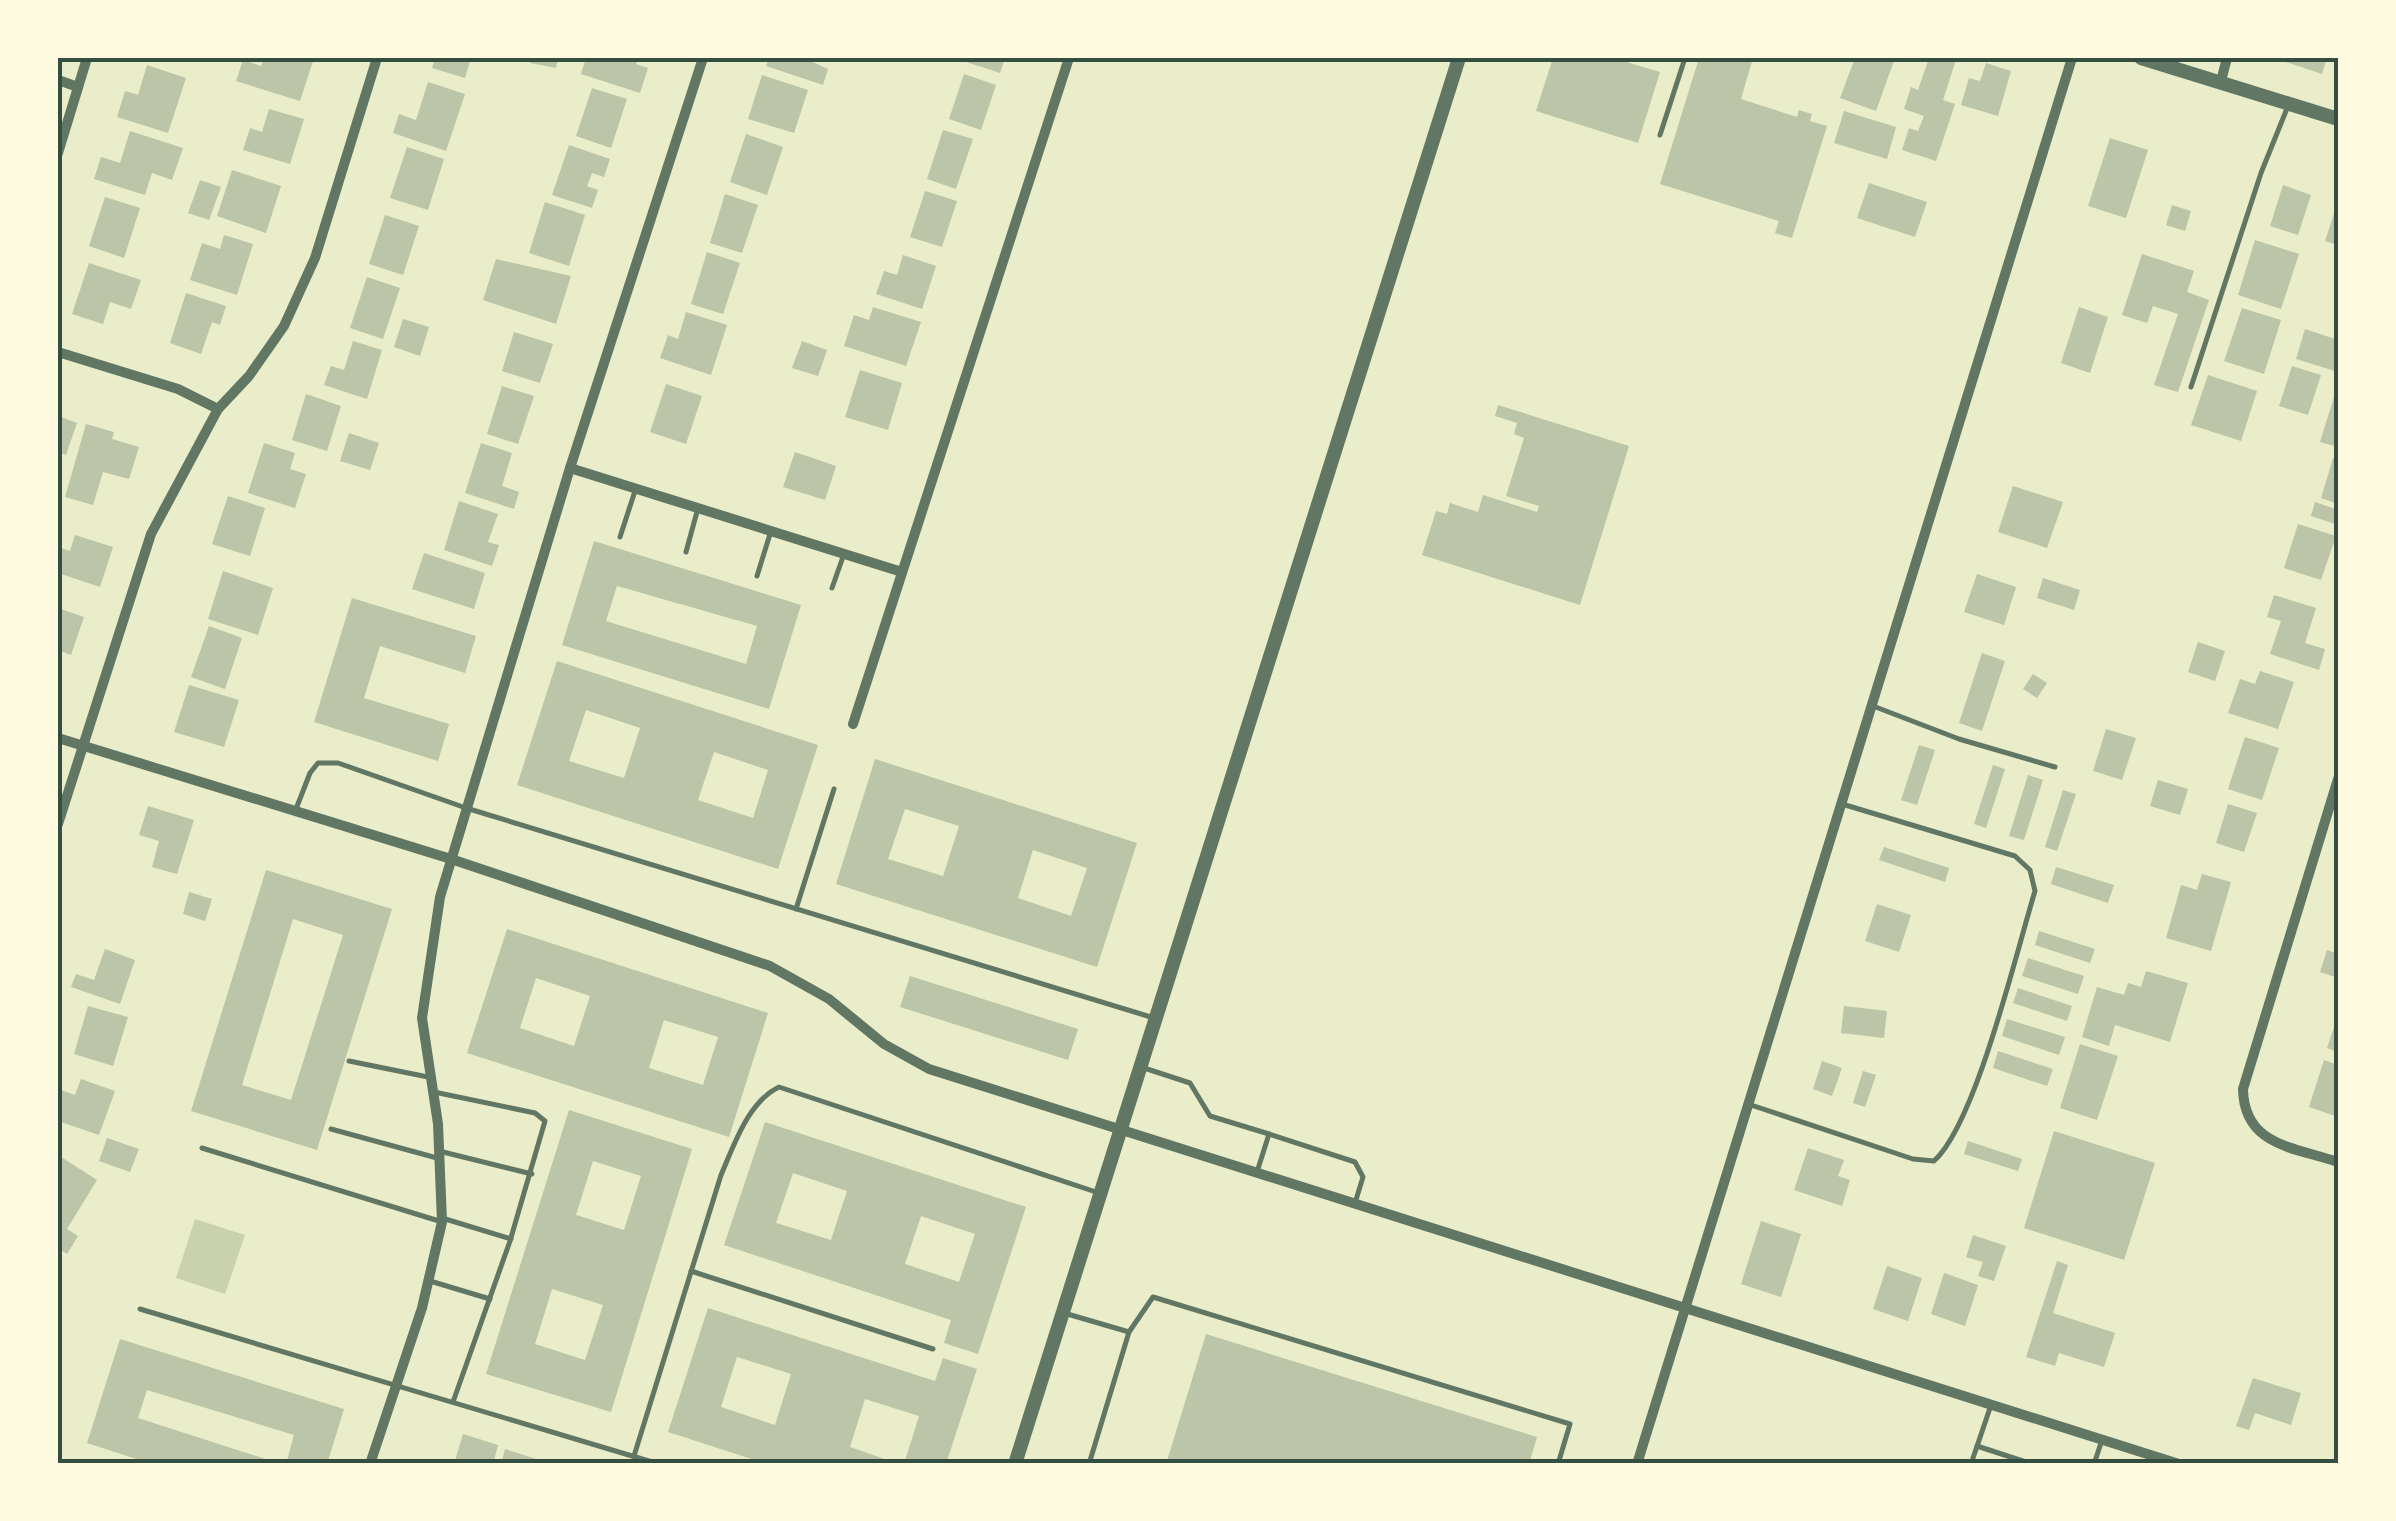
<svg xmlns="http://www.w3.org/2000/svg" width="2396" height="1521" viewBox="0 0 2396 1521" font-family="Roboto,sans-serif">
	<style>
		.green { fill: #cad2ad }
		.building { fill: #bcc5a7; fill-rule: evenodd }
		.lines { fill: none; stroke-linecap: round; stroke-linejoin: round }
		.service { stroke: #617663; stroke-width: 5 }
		.minor { stroke: #617663; stroke-width: 10 }
		.tertiary { stroke: #617663; stroke-width: 14 }
		.neatline { fill: none; stroke: #344e41; stroke-width: 4 }
	</style>
	<rect width="100%" height="100%" fill="#e9edc9"/>
	<polygon class="green" points="195,1219 245,1235 225,1294 176,1278"/>
	<g class="building">
		<polygon points="264,58 313,61 300,101 236,81 243,60 261,66"/>
		<polygon points="435,58 471,58 465,78 432,68"/>
		<polygon points="531,58 558,58 556,68 530,63"/>
		<polygon points="586,58 638,58 636,64 648,68 640,93 581,74"/>
		<polygon points="769,58 804,58 828,69 823,85 766,66"/>
		<polygon points="954,58 1005,58 1000,73"/>
		<polygon points="1553,58 1613,58 1660,72 1638,143 1536,111"/>
		<polygon points="1699,58 1753,58 1741,99 1797,117 1799,110 1812,114 1810,121 1827,126 1792,238 1775,233 1779,221 1660,184"/>
		<polygon points="1855,58 1895,58 1876,111 1840,98"/>
		<polygon points="1929,58 1956,60 1943,100 1955,104 1936,161 1902,150 1909,128 1918,131 1924,116 1904,109 1911,87 1918,90"/>
		<polygon points="2287,58 2327,58 2322,74 2286,62"/>
		<polygon points="1986,63 2011,71 1998,116 1961,105 1969,78 1980,81"/>
		<polygon points="147,65 186,78 168,133 117,117 125,91 138,95"/>
		<polygon points="964,74 996,85 981,130 949,119"/>
		<polygon points="762,75 808,90 794,133 748,119"/>
		<polygon points="428,82 465,94 446,151 393,133 399,114 416,120"/>
		<polygon points="592,88 627,99 611,148 576,136"/>
		<polygon points="269,109 304,119 290,164 243,150 250,128 262,132"/>
		<polygon points="1844,111 1896,127 1887,159 1834,143"/>
		<polygon points="943,130 973,139 956,189 927,179"/>
		<polygon points="130,131 183,148 172,180 152,173 145,195 94,179 101,157 120,163"/>
		<polygon points="746,134 783,147 767,195 730,182"/>
		<polygon points="2110,138 2148,150 2126,218 2088,206"/>
		<polygon points="569,145 610,159 604,177 592,173 587,186 598,190 592,208 552,195"/>
		<polygon points="407,147 444,159 428,210 390,198"/>
		<polygon points="232,170 281,186 266,233 217,216"/>
		<polygon points="200,180 221,187 209,220 188,213"/>
		<polygon points="1869,183 1927,202 1915,237 1857,218"/>
		<polygon points="2283,185 2311,195 2298,235 2270,226"/>
		<polygon points="925,191 957,201 942,247 910,237"/>
		<polygon points="725,194 758,205 742,253 710,243"/>
		<polygon points="105,197 140,208 124,258 89,246"/>
		<polygon points="2338,201 2338,245 2325,241"/>
		<polygon points="545,202 585,215 569,266 529,253"/>
		<polygon points="2172,205 2191,211 2185,231 2166,225"/>
		<polygon points="385,215 419,226 403,275 369,264"/>
		<polygon points="224,235 253,244 237,295 190,280 202,243 220,249"/>
		<polygon points="2255,240 2299,254 2281,309 2238,295"/>
		<polygon points="707,252 740,263 723,314 691,304"/>
		<polygon points="2142,254 2194,271 2187,292 2209,300 2178,392 2154,385 2178,314 2153,306 2147,323 2122,315"/>
		<polygon points="903,255 936,266 922,309 876,294 884,271 897,275"/>
		<polygon points="496,259 571,276 556,324 483,300"/>
		<polygon points="89,263 141,280 131,309 110,302 103,324 72,314"/>
		<polygon points="367,277 400,288 383,339 350,328"/>
		<polygon points="186,293 226,306 220,325 212,322 201,354 170,343"/>
		<polygon points="873,307 921,322 906,366 844,346 854,315 869,320"/>
		<polygon points="2079,307 2108,317 2090,373 2061,363"/>
		<polygon points="2242,308 2281,320 2264,374 2224,361"/>
		<polygon points="686,312 727,325 711,375 660,358 668,335 678,339"/>
		<polygon points="403,319 429,327 420,356 394,347"/>
		<polygon points="2305,329 2338,340 2338,372 2296,359"/>
		<polygon points="514,332 553,344 540,383 502,371"/>
		<polygon points="353,341 382,350 367,399 324,385 331,366 344,370"/>
		<polygon points="802,341 827,350 818,376 792,368"/>
		<polygon points="2292,366 2321,375 2308,415 2279,406"/>
		<polygon points="860,370 902,383 888,430 845,417"/>
		<polygon points="2208,375 2257,391 2241,441 2191,425"/>
		<polygon points="666,384 702,396 686,444 650,432"/>
		<polygon points="2338,384 2338,447 2320,442"/>
		<polygon points="502,386 534,396 518,444 487,434"/>
		<polygon points="306,394 341,406 327,451 292,440"/>
		<polygon points="1498,405 1629,446 1580,605 1422,555 1436,511 1447,514 1450,503 1478,512 1483,495 1537,512 1539,506 1506,496 1524,438 1514,434 1517,423 1495,416"/>
		<polygon points="58,416 77,423 66,455 58,452"/>
		<polygon points="86,424 114,432 112,439 139,447 129,479 103,472 93,505 65,497"/>
		<polygon points="349,433 379,443 370,470 340,461"/>
		<polygon points="264,443 295,453 290,469 306,474 295,508 248,493"/>
		<polygon points="481,443 512,453 502,486 519,492 514,509 465,493"/>
		<polygon points="795,452 836,466 825,500 783,487"/>
		<polygon points="2333,458 2338,460 2338,504 2321,498"/>
		<polygon points="2013,486 2063,502 2047,548 1998,532"/>
		<polygon points="228,496 265,508 250,556 212,544"/>
		<polygon points="459,501 498,514 488,542 499,545 492,566 444,550"/>
		<polygon points="2315,502 2338,510 2338,525 2311,516"/>
		<polygon points="2298,524 2336,536 2321,580 2284,568"/>
		<polygon points="75,535 113,547 100,587 58,573 58,547 70,551"/>
		<path d="M594,541l207,64 -32,104 -207,-64zM617,586l140,40 -11,38 -140,-43z"/>
		<polygon points="424,553 485,573 474,609 412,589"/>
		<polygon points="223,571 273,588 258,635 208,619"/>
		<polygon points="1977,574 2016,587 2004,625 1964,612"/>
		<polygon points="2043,578 2080,590 2074,610 2037,598"/>
		<polygon points="2274,595 2316,608 2305,643 2325,649 2319,670 2270,654 2281,621 2267,617"/>
		<polygon points="352,598 476,636 465,673 380,646 364,698 449,724 438,761 314,722"/>
		<polygon points="58,608 84,617 71,655 58,650"/>
		<polygon points="209,626 242,638 225,689 191,677"/>
		<polygon points="2198,642 2225,651 2215,681 2188,672"/>
		<polygon points="1982,653 2005,661 1982,731 1959,723"/>
		<path d="M557,661l261,84 -40,124 -261,-84zM586,710l54,18 -16,50 -55,-17zM714,752l54,18 -15,48 -55,-18z"/>
		<polygon points="2260,671 2294,682 2278,729 2228,713 2240,679 2255,684"/>
		<polygon points="2033,674 2047,683 2037,698 2023,689"/>
		<polygon points="189,685 239,700 224,747 174,732"/>
		<polygon points="2106,729 2136,738 2122,780 2093,771"/>
		<polygon points="2245,737 2279,748 2262,800 2228,789"/>
		<polygon points="1919,745 1935,750 1917,805 1901,800"/>
		<path d="M875,759l262,84 -40,124 -261,-83zM905,809l54,17 -16,50 -55,-17zM1033,850l54,18 -16,48 -53,-18z"/>
		<polygon points="1993,765 2005,769 1986,828 1974,824"/>
		<polygon points="2028,775 2043,780 2024,840 2009,836"/>
		<polygon points="2158,780 2188,789 2180,815 2150,806"/>
		<polygon points="2063,790 2076,794 2057,851 2045,847"/>
		<polygon points="2228,804 2257,813 2244,852 2216,843"/>
		<polygon points="148,806 194,820 177,874 152,867 159,841 139,835"/>
		<polygon points="1884,847 1949,868 1945,882 1879,860"/>
		<polygon points="2056,867 2114,885 2108,903 2051,884"/>
		<path d="M266,870l126,39 -75,241 -126,-39zM293,919l50,16 -52,165 -49,-15z"/>
		<polygon points="2202,874 2231,882 2211,951 2166,938 2181,885 2197,890"/>
		<polygon points="189,892 212,899 205,921 183,914"/>
		<polygon points="1877,904 1911,915 1899,952 1865,941"/>
		<path d="M507,929l261,84 -39,124 -262,-84zM536,978l54,18 -16,50 -54,-18zM664,1020l54,17 -15,48 -54,-17z"/>
		<polygon points="2039,931 2095,949 2090,963 2035,945"/>
		<polygon points="105,949 135,960 120,1004 71,987 76,974 94,980"/>
		<polygon points="2327,950 2338,954 2338,978 2320,972"/>
		<polygon points="2028,958 2084,976 2078,994 2022,976"/>
		<polygon points="2146,971 2188,983 2170,1042 2115,1025 2109,1046 2082,1037 2097,987 2124,995 2128,983 2141,987"/>
		<polygon points="910,976 1078,1029 1068,1060 900,1007"/>
		<polygon points="2018,988 2072,1006 2067,1021 2013,1003"/>
		<polygon points="88,1006 128,1017 113,1066 74,1054"/>
		<polygon points="1844,1006 1887,1011 1884,1038 1841,1033"/>
		<polygon points="2338,1015 2338,1052 2327,1048"/>
		<polygon points="2007,1019 2065,1037 2059,1055 2002,1036"/>
		<polygon points="2080,1044 2118,1056 2097,1120 2060,1108"/>
		<polygon points="1998,1051 2053,1069 2047,1086 1993,1068"/>
		<polygon points="2324,1060 2338,1065 2338,1117 2309,1107"/>
		<polygon points="1822,1061 1842,1068 1832,1096 1813,1089"/>
		<polygon points="1863,1071 1876,1075 1865,1107 1853,1103"/>
		<polygon points="81,1079 115,1091 99,1135 58,1121 61,1090 75,1095"/>
		<path d="M569,1110l123,39 -81,263 -125,-38zM593,1161l48,15 -17,54 -48,-15zM552,1289l51,16 -18,55 -50,-16z"/>
		<path d="M765,1122l261,85 -48,147 -34,-11 7,-23 -227,-75zM793,1173l54,18 -16,49 -55,-17zM921,1216l54,18 -16,48 -54,-18z"/>
		<polygon points="2054,1131 2155,1163 2124,1260 2024,1228"/>
		<polygon points="107,1138 139,1149 130,1172 99,1161"/>
		<polygon points="1968,1141 2022,1159 2018,1171 1964,1154"/>
		<polygon points="1808,1148 1844,1160 1838,1176 1850,1180 1842,1206 1794,1190"/>
		<polygon points="58,1155 97,1180 67,1229 78,1236 67,1254 58,1248"/>
		<polygon points="1761,1221 1801,1234 1781,1297 1741,1284"/>
		<polygon points="1973,1235 2006,1246 1994,1281 1978,1276 1983,1262 1966,1257"/>
		<polygon points="2057,1261 2068,1265 2053,1313 2115,1333 2104,1367 2059,1353 2055,1366 2026,1357"/>
		<polygon points="1887,1266 1922,1278 1908,1321 1873,1309"/>
		<polygon points="1944,1273 1978,1285 1965,1326 1931,1314"/>
		<path d="M708,1308l227,73 8,-23 34,11 -31,95h-42l15,-48 -54,-17 -15,48 49,17h-132l-99,-32zM737,1357l54,17 -16,51 -54,-18z"/>
		<polygon points="1206,1334 1537,1437 1529,1464 1166,1464"/>
		<polygon points="120,1339 344,1409 327,1464 286,1464 294,1435 147,1390 138,1418 281,1464 152,1464 87,1443"/>
		<polygon points="2253,1378 2301,1393 2291,1425 2255,1413 2249,1430 2236,1426"/>
		<polygon points="463,1434 498,1445 493,1464 454,1464"/>
		<polygon points="505,1449 549,1463 548,1464 501,1464"/>
	</g>
	<g class="lines">
		<g class="service">
			<polyline points="1660,135 1685,58"/>
			<polyline points="2191,387 2261,173 2288,106"/>
			<polyline points="620,537 635,491"/>
			<polyline points="686,552 698,508"/>
			<polyline points="757,576 771,531"/>
			<polyline points="832,588 844,554"/>
			<polyline points="1873,706 1959,739 2055,767"/>
			<polyline points="296,809 310,773 318,763 338,763 466,808 1154,1018"/>
			<polyline points="796,909 834,789"/>
			<polyline points="349,1061 428,1077"/>
			<polyline points="1141,1067 1190,1083 1210,1116 1269,1134"/>
			<polyline points="434,1092 535,1113 545,1121 510,1241 453,1402"/>
			<path d="M1748,1104l165,55 21,2c42,-38 82,-208 101,-270l-5,-21 -15,-14 -173,-52"/>
			<polyline points="331,1129 437,1158"/>
			<polyline points="202,1148 439,1221"/>
			<polyline points="439,1151 532,1174"/>
			<polyline points="1257,1172 1269,1134 1355,1162 1363,1177 1355,1203"/>
			<polyline points="442,1218 511,1239"/>
			<polyline points="691,1271 933,1349"/>
			<polyline points="430,1281 490,1299"/>
			<polyline points="140,1309 659,1464"/>
			<polyline points="1064,1313 1129,1332"/>
			<polyline points="1977,1446 2032,1464"/>
			<path d="M634,1456l87,-281c13,-30 27,-73 58,-88l320,106"/>
			<polyline points="1089,1464 1129,1332 1153,1297 1570,1424 1558,1464"/>
			<polyline points="1971,1464 1991,1405"/>
			<polyline points="2094,1464 2101,1443"/>
		</g>
		<g class="minor">
			<polyline points="58,80 78,87"/>
			<polyline points="2221,81 2227,58"/>
			<polyline points="58,153 87,58"/>
			<polyline points="58,352 178,389 218,409"/>
			<polyline points="570,468 902,572"/>
			<polyline points="853,724 1069,58"/>
			<polyline points="58,738 451,859 770,966 829,999 884,1044 929,1069 2179,1464"/>
			<path d="M2338,779l-95,310c1,57 51,58 95,73"/>
			<polyline points="58,824 151,534 218,409 249,376 284,326 315,258 377,58"/>
			<polyline points="370,1464 422,1308 442,1222 438,1124 422,1018 440,897 570,468 703,58"/>
			<polyline points="1637,1464 2072,58"/>
		</g>
		<g class="tertiary">
			<polyline points="2141,58 2338,119"/>
			<polyline points="1015,1464 1459,58"/>
		</g>
	</g>
	<rect width="2396" height="1521" fill="none" stroke="#fefae0" stroke-width="120"/>
	<rect x="60" y="60" width="2276" height="1401" class="neatline"/>
</svg>
